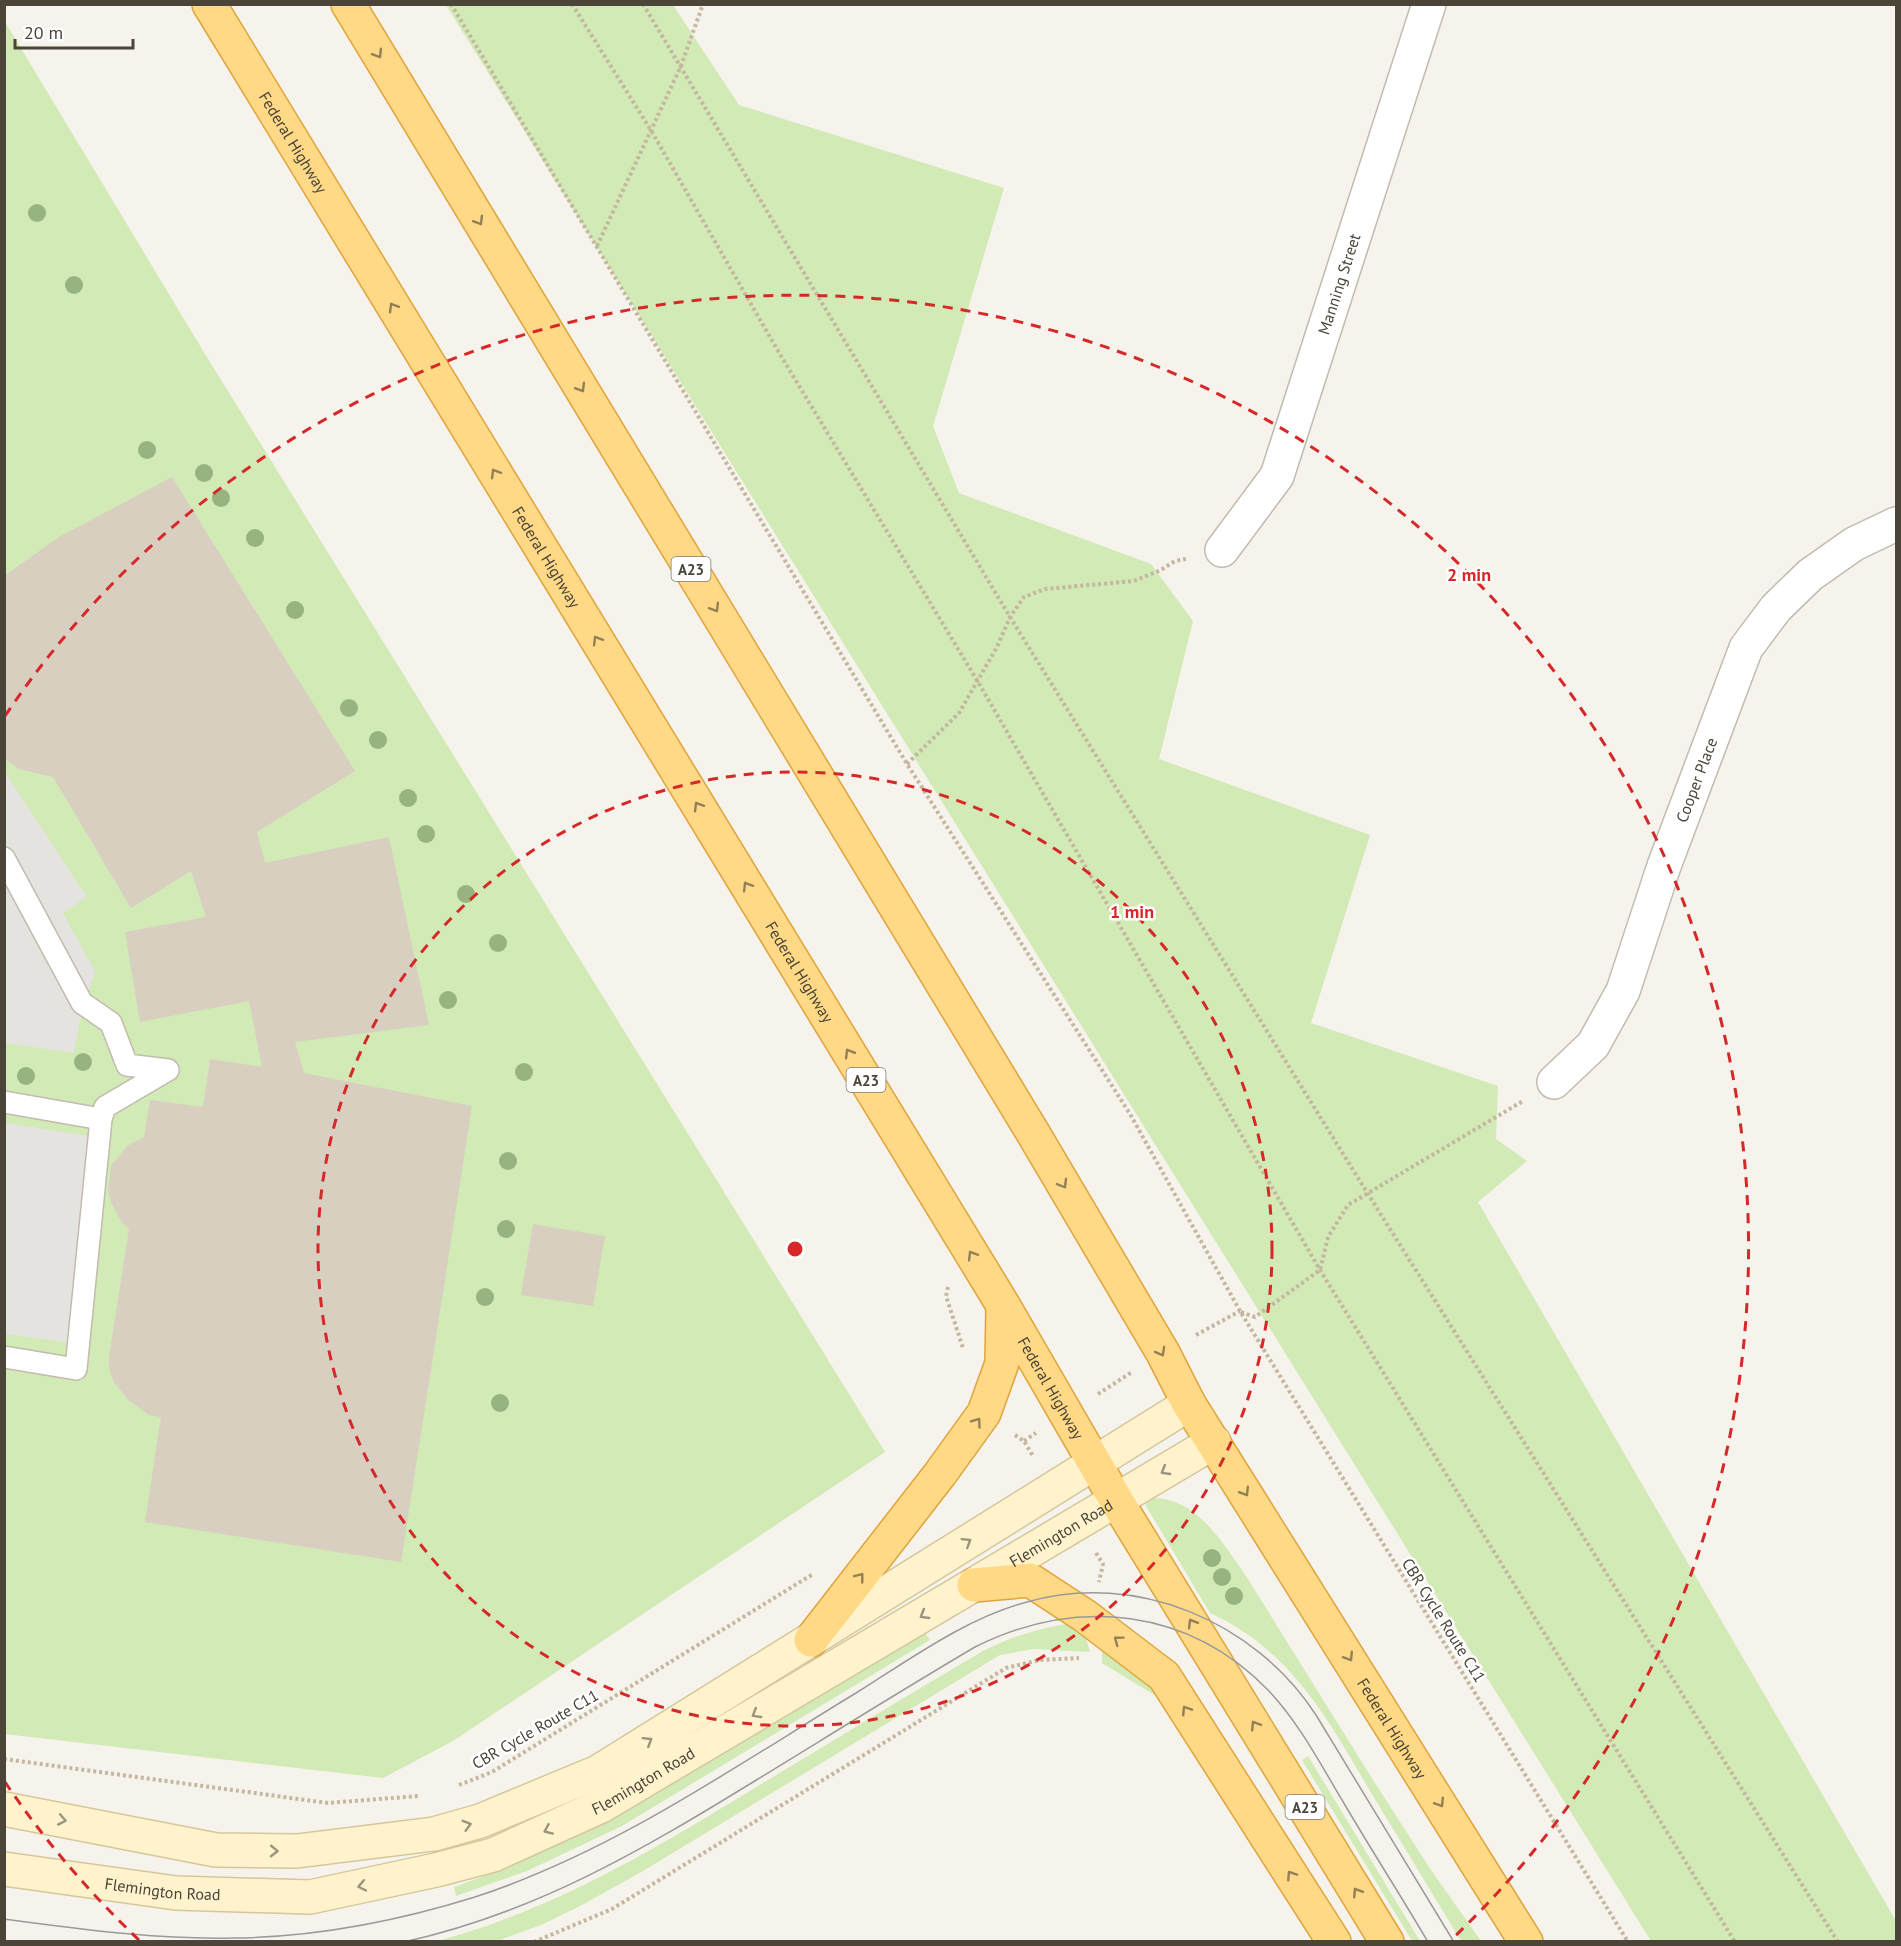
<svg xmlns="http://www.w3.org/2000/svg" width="1901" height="1946" viewBox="0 0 1901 1946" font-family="'PT Sans',sans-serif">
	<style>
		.green { fill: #d2eab5 }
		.parking { fill: #e5e3e0 }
		.building { fill: #d8cfc1 }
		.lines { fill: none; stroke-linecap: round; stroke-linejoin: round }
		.service-casing { stroke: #c2bbae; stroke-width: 24 }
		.minor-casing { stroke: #c2bbae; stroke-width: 36 }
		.secondary-casing { stroke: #d6c79b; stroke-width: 36 }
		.trunk-casing { stroke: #e0a43c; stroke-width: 36 }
		.path { stroke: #c4b79f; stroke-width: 4; stroke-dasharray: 3 3; stroke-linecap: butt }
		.service { stroke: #fff; stroke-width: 21 }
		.minor { stroke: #fff; stroke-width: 33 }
		.secondary { stroke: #fff3cd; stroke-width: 33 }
		.trunk { stroke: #ffd985; stroke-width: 33 }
		.tram { stroke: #9a9a9a; stroke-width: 1.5 }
		.tree { fill: #97b381 }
		.oneway { stroke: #938057 }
		.oneway2 { stroke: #9c937c }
		.ring { fill: none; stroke: #d62828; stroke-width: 3; stroke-dasharray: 10 8 }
		.labels { text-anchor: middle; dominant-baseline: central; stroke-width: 5; stroke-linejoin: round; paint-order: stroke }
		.shield { fill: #fff; stroke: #817c74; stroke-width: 1.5 }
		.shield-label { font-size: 15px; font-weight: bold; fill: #4b4439 }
		.street-label { font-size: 16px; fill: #4b4439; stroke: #fff }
		.centre { fill: #d62828; stroke: #fff; stroke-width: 3 }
		.ring-label { font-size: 18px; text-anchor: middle; font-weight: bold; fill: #d62828; stroke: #fff; stroke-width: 5; stroke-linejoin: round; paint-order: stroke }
	</style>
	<rect width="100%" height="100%" fill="#f6f3ec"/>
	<g class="green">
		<polygon points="446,5 673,5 739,105 1004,188 933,426 959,493 1151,564 1193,621 1159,759 1370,835 1311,1023 1498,1086 1496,1139 1527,1161 1478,1202 1896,1921 1896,1941 1651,1941"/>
		<polygon points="4,20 205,354 885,1452 453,1741 383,1778 5,1734"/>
		<path d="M1152,1498c45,-1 72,47 94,78l127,204 58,90 50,71h-20c-28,-46 -56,-93 -85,-140 -46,-77 -81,-149 -166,-188l-64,-107 1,-6z"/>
		<path d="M1075,1623l9,8 6,21 -57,-3 -33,6 -357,216 -63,35 -39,19 -44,16 -63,1c117,-31 216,-90 319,-153 77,-46 153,-93 230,-138 30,-15 59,-24 92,-28z"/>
		<polygon points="922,1628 930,1640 622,1826 527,1871 456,1896 454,1887 512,1866 579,1834"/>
		<polygon points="1106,1649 1147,1683 1166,1702 1102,1663 1102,1652"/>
		<polygon points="1308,1756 1420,1941 1412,1941 1302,1760"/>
	</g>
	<g class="parking">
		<polygon points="4,771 87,897 63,913 95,971 80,1020 74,1053 5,1043"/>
		<polygon points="4,1123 90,1136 70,1343 5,1334"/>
	</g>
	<g class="building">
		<polygon points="172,477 355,771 257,832 265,863 389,837 429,1025 295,1042 304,1073 472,1106 401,1562 145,1522 161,1417 149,1415 128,1400 114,1382 109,1369 109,1357 129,1229 122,1223 111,1202 108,1191 111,1166 127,1146 144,1137 150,1100 203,1107 210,1059 262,1067 249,1001 140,1022 125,932 206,917 191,871 131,908 53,777 19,769 4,758 4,576 59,537"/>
		<polygon points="533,1224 605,1236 593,1306 521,1295"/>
	</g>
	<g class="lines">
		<defs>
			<g id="service">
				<polyline points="4,858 82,1003 111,1023 127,1065 168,1070 105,1107 101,1119 76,1369 4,1357"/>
				<polyline points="4,1102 101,1119"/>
			</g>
			<g id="minor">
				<path id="s1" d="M1222,550l55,-74 152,-472"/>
				<path id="s2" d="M1554,1082l39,-37 30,-54 41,-125 82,-218 30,-40 34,-33 44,-31 42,-20"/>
			</g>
			<g id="secondary">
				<polyline points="4,1809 216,1850 297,1851 434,1834 480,1821 598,1772 1189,1404"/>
				<path id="s3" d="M4,1869l172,24 134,4 126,-27 57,-15 108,-49 613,-364"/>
			</g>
			<g id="trunk">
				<path id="s4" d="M209,4l794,1301 113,195 271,442"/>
				<path id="s5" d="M348,4l685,1129 130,220 26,51 337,538"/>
				<polyline points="974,1585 1030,1580 1085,1616 1164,1676 1334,1942"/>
				<polyline points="811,1640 940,1474 984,1413 1002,1363 1003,1307"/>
			</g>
		</defs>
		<use href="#service" class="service-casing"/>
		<use href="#minor" class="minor-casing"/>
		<use href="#secondary" class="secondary-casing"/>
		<use href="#trunk" class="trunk-casing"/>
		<g class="path">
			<polyline points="451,4 907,764 1130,1114 1240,1311 1628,1942"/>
			<polyline points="572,4 652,132 778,351 978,682 1320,1270 1735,1942"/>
			<polyline points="643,4 1010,617 1368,1194 1838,1942"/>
			<polyline points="597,246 681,66 703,4"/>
			<polyline points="907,764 959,713 997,647 1010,617 1024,597 1045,589 1134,581 1161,570 1175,561 1186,559"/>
			<polyline points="948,1287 946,1296 963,1348"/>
			<polyline points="1241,1312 1255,1317 1320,1270 1328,1237 1348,1205 1523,1101"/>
			<polyline points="1196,1335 1240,1311"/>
			<polyline points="1098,1394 1132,1372"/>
			<polyline points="1015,1435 1024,1441 1033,1456"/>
			<polyline points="1024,1441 1036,1433"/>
			<polyline points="1096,1553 1103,1564 1099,1582"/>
			<polyline points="4,1759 328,1803 418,1796"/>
			<polyline points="459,1785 492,1772 813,1574"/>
			<polyline points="534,1942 612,1909 1006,1668 1040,1660 1079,1658"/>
		</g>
		<use href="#service" class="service"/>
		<use href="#minor" class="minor"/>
		<use href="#secondary" class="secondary"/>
		<use href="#trunk" class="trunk"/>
		<g class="tram">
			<path d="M4,1919c77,10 153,21 230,19 82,-1 164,-17 241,-41 138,-45 259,-130 381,-204 53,-33 110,-75 171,-91 109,-31 228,19 289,113l138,227"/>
			<path d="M404,1942c132,-29 240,-93 354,-163 72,-44 144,-89 217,-132 102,-51 214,-39 294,44 31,33 53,76 76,114 27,46 56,91 83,137"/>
		</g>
	</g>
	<g class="tree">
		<circle cx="37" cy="213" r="9"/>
		<circle cx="74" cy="285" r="9"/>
		<circle cx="147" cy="450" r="9"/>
		<circle cx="204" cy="473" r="9"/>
		<circle cx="221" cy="498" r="9"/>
		<circle cx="255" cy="538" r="9"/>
		<circle cx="295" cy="610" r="9"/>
		<circle cx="349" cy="708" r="9"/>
		<circle cx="378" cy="740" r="9"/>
		<circle cx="408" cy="798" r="9"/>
		<circle cx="426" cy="834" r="9"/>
		<circle cx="466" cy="894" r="9"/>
		<circle cx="498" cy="943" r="9"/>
		<circle cx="448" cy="1000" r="9"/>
		<circle cx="83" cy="1062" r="9"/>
		<circle cx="524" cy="1072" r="9"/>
		<circle cx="26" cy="1076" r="9"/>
		<circle cx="508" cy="1161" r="9"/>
		<circle cx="506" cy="1229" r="9"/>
		<circle cx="485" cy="1297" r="9"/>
		<circle cx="500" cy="1403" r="9"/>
		<circle cx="1212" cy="1558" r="9"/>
		<circle cx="1222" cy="1577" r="9"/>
		<circle cx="1234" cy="1596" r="9"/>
	</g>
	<defs><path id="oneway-chevron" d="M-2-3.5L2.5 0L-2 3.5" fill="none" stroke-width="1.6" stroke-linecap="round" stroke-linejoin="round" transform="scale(1.5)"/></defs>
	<g class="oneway">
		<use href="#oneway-chevron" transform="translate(378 54) rotate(59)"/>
		<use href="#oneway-chevron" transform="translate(479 221) rotate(59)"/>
		<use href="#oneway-chevron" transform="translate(393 307) rotate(-121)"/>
		<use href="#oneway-chevron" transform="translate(581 388) rotate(59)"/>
		<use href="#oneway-chevron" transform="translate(495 473) rotate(-121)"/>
		<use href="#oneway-chevron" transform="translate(715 608) rotate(59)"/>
		<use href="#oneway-chevron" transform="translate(597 640) rotate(-121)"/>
		<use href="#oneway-chevron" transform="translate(698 806) rotate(-121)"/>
		<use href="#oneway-chevron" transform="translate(747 886) rotate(-121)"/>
		<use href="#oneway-chevron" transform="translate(849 1053) rotate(-121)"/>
		<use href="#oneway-chevron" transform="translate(1063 1184) rotate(60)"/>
		<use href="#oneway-chevron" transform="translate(972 1255) rotate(-121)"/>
		<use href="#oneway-chevron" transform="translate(1161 1352) rotate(61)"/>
		<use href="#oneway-chevron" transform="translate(977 1422) rotate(-54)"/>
		<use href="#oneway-chevron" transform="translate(1245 1492) rotate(58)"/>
		<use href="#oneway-chevron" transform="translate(860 1577) rotate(-52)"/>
		<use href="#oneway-chevron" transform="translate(1192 1623) rotate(-121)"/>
		<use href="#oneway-chevron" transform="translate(1118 1640) rotate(-143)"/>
		<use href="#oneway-chevron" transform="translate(1349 1657) rotate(58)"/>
		<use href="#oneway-chevron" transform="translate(1186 1710) rotate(-123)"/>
		<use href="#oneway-chevron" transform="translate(1255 1725) rotate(-122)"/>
		<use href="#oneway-chevron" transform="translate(1440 1803) rotate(58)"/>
		<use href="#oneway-chevron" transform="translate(1291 1875) rotate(-123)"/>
		<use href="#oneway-chevron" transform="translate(1357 1892) rotate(-122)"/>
	</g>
	<g class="oneway2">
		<use href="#oneway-chevron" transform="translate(1165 1471) rotate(149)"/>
		<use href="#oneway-chevron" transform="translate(967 1542) rotate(-32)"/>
		<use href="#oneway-chevron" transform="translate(924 1615) rotate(149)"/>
		<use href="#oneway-chevron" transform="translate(756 1714) rotate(149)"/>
		<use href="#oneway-chevron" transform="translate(648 1741) rotate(-32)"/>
		<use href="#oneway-chevron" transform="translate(62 1820) rotate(11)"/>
		<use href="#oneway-chevron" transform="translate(467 1825) rotate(-16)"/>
		<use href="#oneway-chevron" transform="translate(548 1830) rotate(156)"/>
		<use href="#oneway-chevron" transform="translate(274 1851) rotate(1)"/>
		<use href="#oneway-chevron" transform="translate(362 1886) rotate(168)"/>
	</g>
	<g class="ring">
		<circle cx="795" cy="1249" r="477"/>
		<path d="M139 1940A953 953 0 0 1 5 1782M5 716A953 953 0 1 1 1451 1940"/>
	</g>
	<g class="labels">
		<g class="shield">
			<rect x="671.5" y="557" width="39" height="24" rx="4.5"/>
			<rect x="846.5" y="1068" width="39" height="24" rx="4.5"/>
			<rect x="1285.5" y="1795" width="39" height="24" rx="4.5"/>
		</g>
		<g class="shield-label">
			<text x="691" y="569">A23</text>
			<text x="866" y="1080">A23</text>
			<text x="1305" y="1807">A23</text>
		</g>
		<g class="street-label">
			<text stroke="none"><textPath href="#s4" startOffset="162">Federal Highway</textPath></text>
			<text stroke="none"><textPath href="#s1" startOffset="294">Manning Street</textPath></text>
			<text stroke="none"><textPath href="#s4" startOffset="648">Federal Highway</textPath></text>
			<text stroke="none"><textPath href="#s2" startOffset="339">Cooper Place</textPath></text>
			<text stroke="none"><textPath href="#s4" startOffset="1134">Federal Highway</textPath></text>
			<text stroke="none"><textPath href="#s4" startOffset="1620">Federal Highway</textPath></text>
			<text stroke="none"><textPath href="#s3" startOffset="1149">Flemington Road</textPath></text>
			<text transform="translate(1444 1620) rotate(58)">CBR Cycle Route C11</text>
			<text stroke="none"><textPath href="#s5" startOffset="2016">Federal Highway</textPath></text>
			<text transform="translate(535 1729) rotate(-30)">CBR Cycle Route C11</text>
			<text stroke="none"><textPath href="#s3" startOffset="663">Flemington Road</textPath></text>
			<text stroke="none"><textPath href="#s3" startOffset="160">Flemington Road</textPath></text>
		</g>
	</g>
	<circle cx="795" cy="1249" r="9" class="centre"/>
	<g class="ring-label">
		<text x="1469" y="581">2 min</text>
		<text x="1132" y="918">1 min</text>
	</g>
	<rect width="1901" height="1946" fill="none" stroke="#4b4439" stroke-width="12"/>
	<path d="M15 39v9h118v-9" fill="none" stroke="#4b4439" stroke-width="3"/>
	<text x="24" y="39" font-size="18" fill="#4b4439" stroke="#ffffff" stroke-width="4.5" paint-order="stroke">20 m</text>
</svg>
